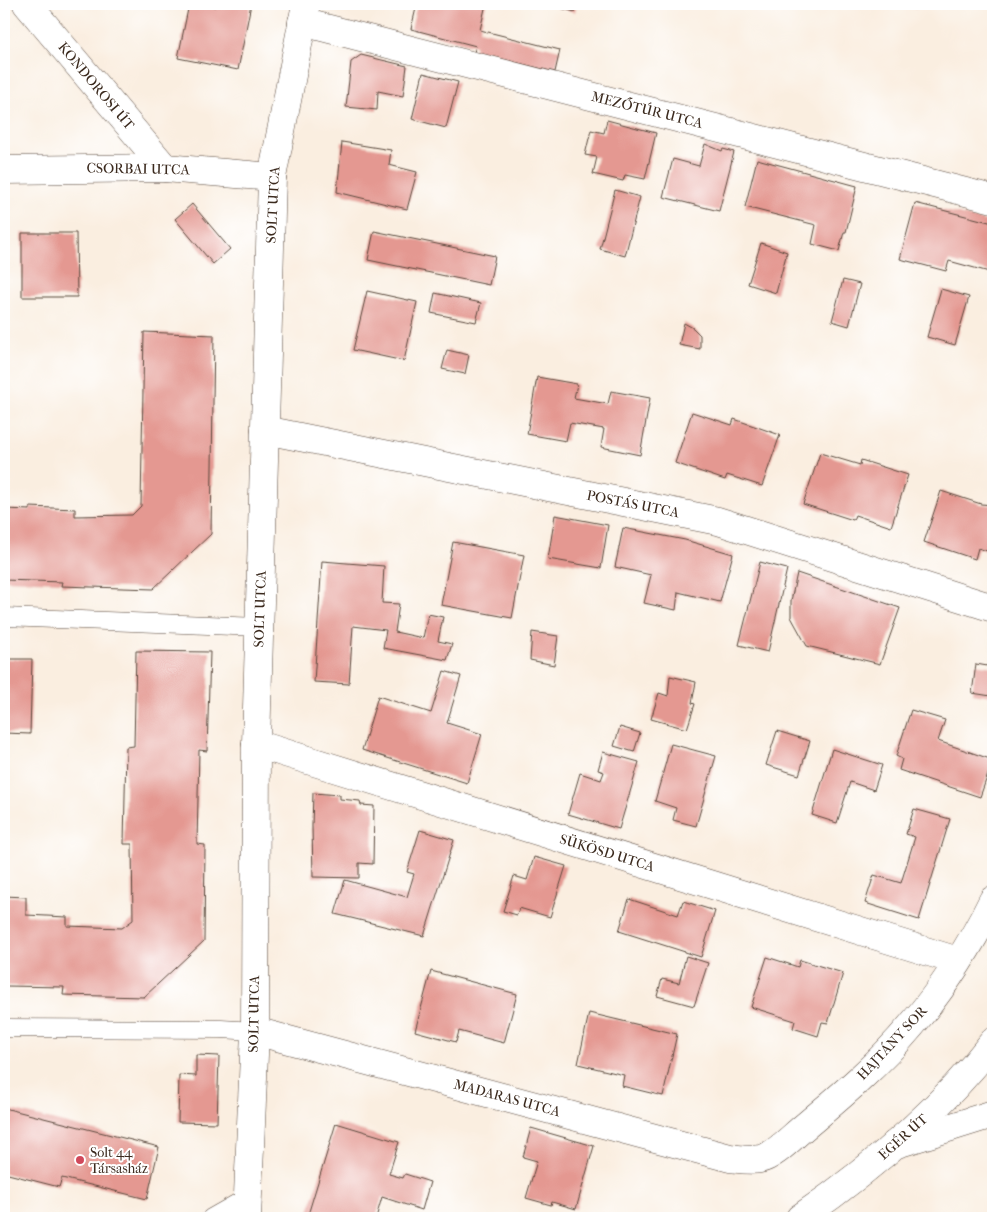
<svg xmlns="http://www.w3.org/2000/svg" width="997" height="1222" viewBox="0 0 997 1222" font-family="'IM FELL French Canon',serif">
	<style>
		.building { fill: #e49891 }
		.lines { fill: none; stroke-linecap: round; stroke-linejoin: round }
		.service-casing { stroke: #58473b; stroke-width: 19 }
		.minor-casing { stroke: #58473b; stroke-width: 29 }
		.primary-casing { stroke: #58473b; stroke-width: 29 }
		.service { stroke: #fff; stroke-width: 18 }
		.minor { stroke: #fff; stroke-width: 28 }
		.primary { stroke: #fff; stroke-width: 28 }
		.poi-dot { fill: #d1495b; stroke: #fff; stroke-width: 2 }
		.labels { text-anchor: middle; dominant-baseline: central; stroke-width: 4; stroke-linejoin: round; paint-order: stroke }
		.street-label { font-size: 14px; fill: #3b2a1e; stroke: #fff }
		.poi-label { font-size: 14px; fill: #3b2a1e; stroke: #fff; text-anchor: start }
	</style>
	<rect width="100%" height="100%" fill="#fff"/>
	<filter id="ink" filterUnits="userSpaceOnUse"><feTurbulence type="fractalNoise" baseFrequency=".02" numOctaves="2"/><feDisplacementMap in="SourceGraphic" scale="10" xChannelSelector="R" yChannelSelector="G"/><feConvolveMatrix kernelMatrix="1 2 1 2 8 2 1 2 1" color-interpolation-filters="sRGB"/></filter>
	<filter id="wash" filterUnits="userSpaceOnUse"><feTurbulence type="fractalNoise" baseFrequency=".0096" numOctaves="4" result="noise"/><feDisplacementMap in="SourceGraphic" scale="20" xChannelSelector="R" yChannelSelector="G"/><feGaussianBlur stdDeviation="1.12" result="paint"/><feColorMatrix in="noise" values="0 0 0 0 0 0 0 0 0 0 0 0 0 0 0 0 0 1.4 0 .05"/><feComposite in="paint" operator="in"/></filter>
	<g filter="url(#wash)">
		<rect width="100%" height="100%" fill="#faeee0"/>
		<g id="blocks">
			<g class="building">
				<polygon points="189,4 201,4 215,7 215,4 251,4 238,70 178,58"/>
				<polygon points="417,4 486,4 480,30 560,50 555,72 474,52 476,46 411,29"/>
				<polygon points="545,4 577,4 575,12"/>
				<polygon points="902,4 918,4 916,9"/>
				<polygon points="361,55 407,66 403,96 378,91 377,110 346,107 351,62"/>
				<polygon points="423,73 458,82 446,128 412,119"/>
				<polygon points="607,120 656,133 645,179 625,175 623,181 593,174 597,157 585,155 591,130 604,133"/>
				<polygon points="342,142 391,150 389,165 417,172 407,209 337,192"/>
				<polygon points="705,144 722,151 723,149 734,152 719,211 663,197 673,159 699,166"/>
				<polygon points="757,159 857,186 846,232 844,232 839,251 812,244 816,225 745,207"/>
				<polygon points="615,190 640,197 625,256 600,249"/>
				<polygon points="915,203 993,223 993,273 949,261 946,271 900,259"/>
				<polygon points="192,204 230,249 213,264 175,219"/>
				<polygon points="374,231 495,256 489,285 368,260"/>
				<polygon points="22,233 76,233 77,297 22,297"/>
				<polygon points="761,243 787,252 776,293 748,284"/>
				<polygon points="843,280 860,284 849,326 832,321"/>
				<polygon points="941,289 969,297 955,345 927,337"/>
				<polygon points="367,291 417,302 404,361 353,350"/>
				<polygon points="435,293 481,303 476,322 431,313"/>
				<polygon points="684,323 693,328 700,335 700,349 679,345"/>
				<polygon points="144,332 214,335 211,534 153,589 61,586 62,582 4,580 4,509 30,510 30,507 75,509 75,516 132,515 141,506"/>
				<polygon points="447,350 469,355 465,374 442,369"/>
				<polygon points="537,377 577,384 574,398 608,404 611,391 650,398 640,455 601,447 604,429 570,423 566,441 527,434"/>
				<polygon points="692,412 732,425 734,419 780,435 762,486 727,475 725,480 675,463"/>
				<polygon points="820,453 860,465 861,460 908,475 891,527 855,515 853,520 803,504"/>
				<polygon points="941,491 981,504 993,505 993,553 978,548 975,559 924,542"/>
				<polygon points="555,515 608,525 601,568 548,559"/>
				<polygon points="623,528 685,540 733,554 720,602 678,592 676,610 644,603 651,575 615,567"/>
				<polygon points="453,542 524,555 512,618 441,605"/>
				<polygon points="322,561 384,566 382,603 399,604 395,632 423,638 428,614 443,617 438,641 452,644 447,660 383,648 386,630 353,626 349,684 314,682"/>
				<polygon points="760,562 787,569 768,652 739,645"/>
				<polygon points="797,573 900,608 880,664 807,646 791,617 791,601"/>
				<polygon points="532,632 558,636 554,665 530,660"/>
				<polygon points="136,651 210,652 207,751 199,750 197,844 205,845 204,941 144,997 63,995 64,987 6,986 6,970 4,970 4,896 26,897 26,915 67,917 67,926 122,928 133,920 132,844 124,844 126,747 134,746"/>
				<polygon points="4,659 32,659 30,734 4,733"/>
				<polygon points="976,664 993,667 991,696 972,693"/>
				<polygon points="444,671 461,676 447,723 482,734 467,783 362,750 378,696 431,713"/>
				<polygon points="670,676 696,682 692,703 695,704 687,729 651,719 659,693 668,696"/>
				<polygon points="911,710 945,720 938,741 993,760 980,797 899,770 902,759 896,756"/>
				<polygon points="620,727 640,733 634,752 614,746"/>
				<polygon points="777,731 810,741 799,775 766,765"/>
				<polygon points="671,744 716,756 696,826 673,820 676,808 655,801"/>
				<polygon points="832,749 882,765 874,790 850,782 837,823 812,815"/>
				<polygon points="603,752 639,762 619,829 568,814 580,773 601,780 604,772 598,770"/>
				<polygon points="313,793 340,795 340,799 360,801 361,805 374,806 373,864 359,863 359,878 313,877 312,826"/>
				<polygon points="914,809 950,819 919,920 865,903 874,875 901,883 915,837 906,834"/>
				<polygon points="420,830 454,840 424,936 335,914 345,880 407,897 414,874 407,872"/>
				<polygon points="534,857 566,866 550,917 519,908 517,915 503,911 514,876 527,880"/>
				<polygon points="629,899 678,915 683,901 715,911 701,957 619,931"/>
				<polygon points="686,956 708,963 694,1006 657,996 662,979 679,983"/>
				<polygon points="767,957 798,967 800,960 843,973 828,1023 822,1022 818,1036 793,1028 795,1021 751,1007"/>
				<polygon points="431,971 517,994 504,1043 459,1031 456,1042 415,1031"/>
				<polygon points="589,1013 677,1034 663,1096 622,1086 624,1075 578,1064"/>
				<polygon points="196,1055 219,1056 217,1123 178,1122 179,1075 196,1076"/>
				<polygon points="4,1108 159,1147 147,1199 62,1178 59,1187 4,1173"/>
				<polygon points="336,1123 399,1142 389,1174 403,1178 405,1174 430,1182 422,1210 382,1197 376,1218 307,1218"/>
				<polygon points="531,1128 594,1146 576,1209 552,1202 551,1205 526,1198 537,1161 523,1157"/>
			</g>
		</g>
	</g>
	<g filter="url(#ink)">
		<use href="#blocks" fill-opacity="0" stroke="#58473b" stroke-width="1"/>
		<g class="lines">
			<defs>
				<g id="service">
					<polyline points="4,617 259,627"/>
					<polyline points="4,1028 221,1029 255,1031"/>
					<polyline points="211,1218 248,1197"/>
				</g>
				<g id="minor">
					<polyline points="27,4 165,168"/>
					<polyline points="302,22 993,199"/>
					<polyline points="4,170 165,168 272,177"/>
					<polyline points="265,430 718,521 993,608"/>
					<polyline points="256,744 958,961"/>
					<path d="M255,1031l475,127c9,1 20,3 30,1 13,-2 32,-22 43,-31 37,-31 76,-64 107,-101 33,-38 61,-82 83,-127"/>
					<polyline points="894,1145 993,1114"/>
					<polyline points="247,1218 255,1031 256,744 272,177 306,4"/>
				</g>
				<path id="primary" d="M800,1218c72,-50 140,-107 193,-176"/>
			</defs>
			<use href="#service" class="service-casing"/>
			<use href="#minor" class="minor-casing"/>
			<use href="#primary" class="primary-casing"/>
			<use href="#service" class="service"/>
			<use href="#minor" class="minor"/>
			<use href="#primary" class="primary"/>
		</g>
	</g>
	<circle class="poi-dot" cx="80" cy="1160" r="5"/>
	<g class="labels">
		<g class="street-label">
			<text transform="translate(96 86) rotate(50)">KONDOROSI ÚT</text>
			<text transform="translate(647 110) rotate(14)">MEZŐTÚR UTCA</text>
			<text transform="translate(138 169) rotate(1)">CSORBAI UTCA</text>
			<text transform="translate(273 205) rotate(-87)">SOLT UTCA</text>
			<text transform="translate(633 504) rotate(11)">POSTÁS UTCA</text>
			<text transform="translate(260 609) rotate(-88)">SOLT UTCA</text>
			<text transform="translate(607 853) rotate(17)">SÜKÖSD UTCA</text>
			<text transform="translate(254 1014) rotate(-89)">SOLT UTCA</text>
			<text transform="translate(892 1043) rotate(-47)">HAJTÁNY SOR</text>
			<text transform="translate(507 1098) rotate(15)">MADARAS UTCA</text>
			<text transform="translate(903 1137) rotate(-42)">EGÉR ÚT</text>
		</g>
		<g class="poi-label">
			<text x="90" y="1152">Solt 44<tspan x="90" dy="16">Társasház</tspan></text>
		</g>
	</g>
	<rect width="997" height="1222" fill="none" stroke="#fff" stroke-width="20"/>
</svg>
